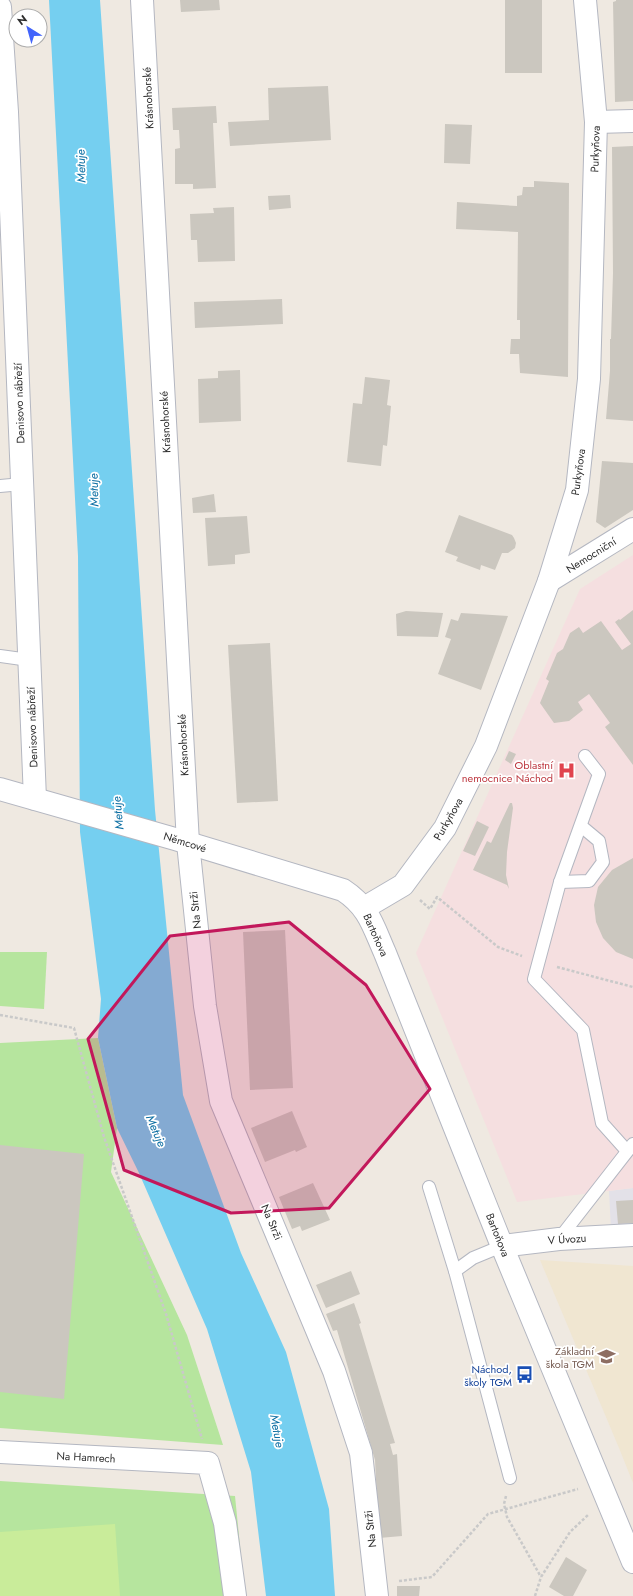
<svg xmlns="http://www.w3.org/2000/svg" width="633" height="1596" viewBox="0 0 633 1596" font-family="Jost,sans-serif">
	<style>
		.industrial { fill: #e3e1e8 }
		.education { fill: #f0e6d1 }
		.medical { fill: #f5dfe0 }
		.green { fill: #b6e59e }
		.pitch { fill: #c9ec9a }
		.water { fill: #75cff0 }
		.building { fill: #cbc7bf }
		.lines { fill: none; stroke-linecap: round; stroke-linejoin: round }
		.lane-casing { stroke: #b4b7c1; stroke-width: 14 }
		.street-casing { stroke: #b4b7c1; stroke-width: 24 }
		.secondary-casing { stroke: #b4b7c1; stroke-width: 24 }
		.path { stroke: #c9c9c9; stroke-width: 2.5; stroke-dasharray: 3 2; stroke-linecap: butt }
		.lane { stroke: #fff; stroke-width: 12 }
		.street { stroke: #fff; stroke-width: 22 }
		.secondary { stroke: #fff; stroke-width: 22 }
		.marked { fill: #c2185b; fill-opacity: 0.2; stroke: #c2185b; stroke-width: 3; stroke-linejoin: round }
		.labels { text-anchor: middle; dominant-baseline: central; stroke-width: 3.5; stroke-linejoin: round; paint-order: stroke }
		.street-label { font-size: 11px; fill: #2e2e2e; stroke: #fff }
		.health-label { font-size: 11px; fill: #be3a42; stroke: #fff; text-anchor: end }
		.education-label { font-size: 11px; fill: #785e54; stroke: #fff; text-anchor: end }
		.transit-label { font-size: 11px; fill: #164399; stroke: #fff; text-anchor: end }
		.water-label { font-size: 12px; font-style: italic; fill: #0d6fa3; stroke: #fff }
	</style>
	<rect width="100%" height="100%" fill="#efe9e1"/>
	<polygon class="industrial" points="633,1188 633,1229 611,1230 609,1191"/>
	<polygon class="education" points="540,1260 633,1266 633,1483 619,1448"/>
	<polygon class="medical" points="633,555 633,1188 517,1202 416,953 580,589"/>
	<g class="green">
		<polygon points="0,952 47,952 44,1009 0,1006"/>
		<polygon points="98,1038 117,1128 111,1172 187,1335 223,1445 0,1428 0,1043"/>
		<polygon points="0,1481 235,1496 245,1596 0,1596"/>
	</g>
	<polygon class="pitch" points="115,1524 120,1596 0,1596 0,1532"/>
	<polygon class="water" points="49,0 100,0 155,810 183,1095 241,1253 286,1352 329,1509 335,1596 266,1596 251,1472 207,1329 139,1173 117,1128 98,1038 101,999 80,832 78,556"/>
	<g class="building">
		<polygon points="180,0 219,0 220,10 181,12"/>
		<rect x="505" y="0" width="37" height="73"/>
		<polygon points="616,0 633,0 633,101 615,102 613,2 616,1"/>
		<polygon points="328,86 331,140 230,146 228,122 269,120 268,88"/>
		<polygon points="216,106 217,123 213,123 216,188 193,189 193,184 175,184 175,149 180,148 179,130 173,130 172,108"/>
		<polygon points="445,124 472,125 470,164 444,163"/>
		<polygon points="633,146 633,421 606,419 610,371 610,339 611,339 613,273 612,147"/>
		<polygon points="534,181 569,183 568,377 520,373 519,354 510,354 511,339 520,339 520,320 517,320 518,232 456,229 457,202 517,206 517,196 522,195 523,187 534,187"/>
		<polygon points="290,195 291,208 269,210 268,196"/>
		<polygon points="234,207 235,261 198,262 197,240 191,240 190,214 214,213 213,208"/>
		<polygon points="282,299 283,324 195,328 194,302"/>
		<polygon points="240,370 241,421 199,423 198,379 218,378 218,371"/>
		<polygon points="365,377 390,380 387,405 391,406 387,446 383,445 381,466 347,462 353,403 362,404"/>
		<polygon points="602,461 633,463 633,510 605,528 596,522"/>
		<polygon points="214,494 216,512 193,513 192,498"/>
		<polygon points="459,515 512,535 514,538 516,543 515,548 508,553 502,553 495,570 481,565 480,570 456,561 458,557 445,552"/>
		<polygon points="247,516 250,553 235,555 235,564 208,566 205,518"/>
		<polygon points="633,610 633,765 605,727 610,723 589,694 578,702 583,710 569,721 554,723 540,703 549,681 546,679 557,653 563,649 570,633 579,627 583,633 601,621 622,650 631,644 615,622 619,619 620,620"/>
		<polygon points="406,611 443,613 438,637 397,636 396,614"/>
		<polygon points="461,613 508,616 481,690 438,674 451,639 445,637 451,619 458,621"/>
		<polygon points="270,643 278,801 237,803 228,645"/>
		<polygon points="509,751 516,754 511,764 505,760"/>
		<polygon points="510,803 512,803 513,808 507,852 506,875 509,889 507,885 473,870 487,841 491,843"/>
		<polygon points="477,821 489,827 475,856 463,851"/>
		<polygon points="633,858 633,959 616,952 603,938 596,922 594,905 598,887 612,870"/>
		<polygon points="285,930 293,1088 250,1090 243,932"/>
		<polygon points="292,1111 307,1147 296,1152 295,1150 265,1162 251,1128"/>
		<polygon points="0,1145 84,1154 64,1399 0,1392"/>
		<polygon points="313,1183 330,1220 302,1231 300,1226 292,1229 279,1197"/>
		<polygon points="633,1200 633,1223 618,1224 616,1201"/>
		<polygon points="351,1271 360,1294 326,1308 316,1285"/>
		<polygon points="354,1303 361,1323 359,1324 395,1443 390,1444 393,1455 397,1454 402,1536 379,1538 375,1460 337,1330 333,1331 326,1314"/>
		<polygon points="566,1557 587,1570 573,1596 564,1596 549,1587"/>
		<polygon points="397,1586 420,1586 419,1596 397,1596"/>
	</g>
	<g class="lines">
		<defs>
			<g id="lane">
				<polyline points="0,486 22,484"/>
				<polyline points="0,656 29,660"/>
				<polyline points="585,756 599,774 560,882 534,979 583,1030 602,1123 627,1151"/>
				<polyline points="560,882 589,881 603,862 599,841 581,826"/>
				<polyline points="429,1187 455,1271"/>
				<polyline points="559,1239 633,1144"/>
				<polyline points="502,1246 473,1258 455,1271 510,1478"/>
			</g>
			<g id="street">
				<polyline points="142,0 188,843 205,1006 221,1101 334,1371 361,1453 377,1596"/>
				<polyline points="0,7 7,112 35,799"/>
				<polyline points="596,122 633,121"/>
				<polyline points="549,581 633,529"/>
				<polyline points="364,908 403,885 445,828 486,746 549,581 577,490 589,379 596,122 585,0"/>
				<polyline points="502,1246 559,1239 633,1235"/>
				<polyline points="0,1452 208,1463 225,1523 235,1596"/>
			</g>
			<path id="secondary" d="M0,789l175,50 168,51c26,17 30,36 42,63l117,293 131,316"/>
		</defs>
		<use href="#lane" class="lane-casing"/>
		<use href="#street" class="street-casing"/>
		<use href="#secondary" class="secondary-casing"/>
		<g class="path">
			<polyline points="420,900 430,909 437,897 498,947 522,956"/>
			<polyline points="557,967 633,987"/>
			<polyline points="0,1015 74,1028 104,1137 166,1314 202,1439"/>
			<polyline points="506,1496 504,1504 507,1517 541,1577"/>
			<polyline points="399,1581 432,1577 488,1514 578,1489"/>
			<polyline points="535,1596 541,1577 570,1532 588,1515"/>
		</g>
		<use href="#lane" class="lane"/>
		<use href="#street" class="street"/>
		<use href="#secondary" class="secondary"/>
	</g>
	<path class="marked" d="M289,922l77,63 64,104 -101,119 -98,5 -107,-43 -36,-131 82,-103z"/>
	<defs>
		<symbol id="hospital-bare" viewBox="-9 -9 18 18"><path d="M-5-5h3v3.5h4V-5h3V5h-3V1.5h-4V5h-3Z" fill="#e0444e" stroke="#fff" stroke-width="2.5" paint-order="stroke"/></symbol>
		<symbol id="school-bare" viewBox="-9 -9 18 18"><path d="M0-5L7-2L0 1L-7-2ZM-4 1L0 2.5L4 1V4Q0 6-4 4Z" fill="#8d6e63" stroke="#fff" stroke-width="2.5" paint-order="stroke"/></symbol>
		<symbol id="bus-bare" viewBox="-9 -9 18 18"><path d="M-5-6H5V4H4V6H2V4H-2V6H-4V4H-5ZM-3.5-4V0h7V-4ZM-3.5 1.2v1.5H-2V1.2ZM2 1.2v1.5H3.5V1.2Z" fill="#1a4fb4" stroke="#fff" stroke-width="2.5" paint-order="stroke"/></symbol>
	</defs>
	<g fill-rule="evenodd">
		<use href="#hospital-bare" x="554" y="758" width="25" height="25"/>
		<use href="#school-bare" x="594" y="1344" width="25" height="25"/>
		<use href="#bus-bare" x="512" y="1362" width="25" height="25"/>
	</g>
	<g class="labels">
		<g class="street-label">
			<text transform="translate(148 98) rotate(-93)">Krásnohorské</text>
			<text transform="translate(595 149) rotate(-88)">Purkyňova</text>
			<text transform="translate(19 403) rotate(-92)">Denisovo nábřeží</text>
			<text transform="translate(165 422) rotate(-93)">Krásnohorské</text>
			<text transform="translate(578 472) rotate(-82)">Purkyňova</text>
			<text transform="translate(591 555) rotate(-32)">Nemocniční</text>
			<text transform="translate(32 727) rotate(-92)">Denisovo nábřeží</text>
			<text transform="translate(183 745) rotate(-93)">Krásnohorské</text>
			<text transform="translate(448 819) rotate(-60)">Purkyňova</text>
			<text transform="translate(185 842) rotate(17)">Němcové</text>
			<text transform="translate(195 910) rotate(-96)">Na Strži</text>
			<text transform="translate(376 935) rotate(66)">Bartoňova</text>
			<text transform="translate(272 1222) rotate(67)">Na Strži</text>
			<text transform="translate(498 1235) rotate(68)">Bartoňova</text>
			<text transform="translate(567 1239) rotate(-4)">V Úvozu</text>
			<text transform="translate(86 1457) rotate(3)">Na Hamrech</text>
			<text transform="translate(370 1529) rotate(-97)">Na Strži</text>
		</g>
		<g class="health-label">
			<text x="553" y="765">Oblastní<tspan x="553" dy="13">nemocnice Náchod</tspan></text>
		</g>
		<g class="education-label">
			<text x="594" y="1351">Základní<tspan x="594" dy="13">škola TGM</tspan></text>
		</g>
		<g class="transit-label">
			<text x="512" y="1369">Náchod,<tspan x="512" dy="13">školy TGM</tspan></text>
		</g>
		<g class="water-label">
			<text transform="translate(81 166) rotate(-92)">Metuje</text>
			<text transform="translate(94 490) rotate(-92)">Metuje</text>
			<text transform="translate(118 813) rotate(-95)">Metuje</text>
			<text transform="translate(156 1131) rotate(67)">Metuje</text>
			<text transform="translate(277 1431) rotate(79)">Metuje</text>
		</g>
	</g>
	<g transform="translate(28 28) rotate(323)"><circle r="19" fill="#ffffff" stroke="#ababab"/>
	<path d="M0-3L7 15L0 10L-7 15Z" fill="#4264fb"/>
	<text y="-6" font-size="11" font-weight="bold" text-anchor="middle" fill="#2e2e2e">N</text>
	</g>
</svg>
